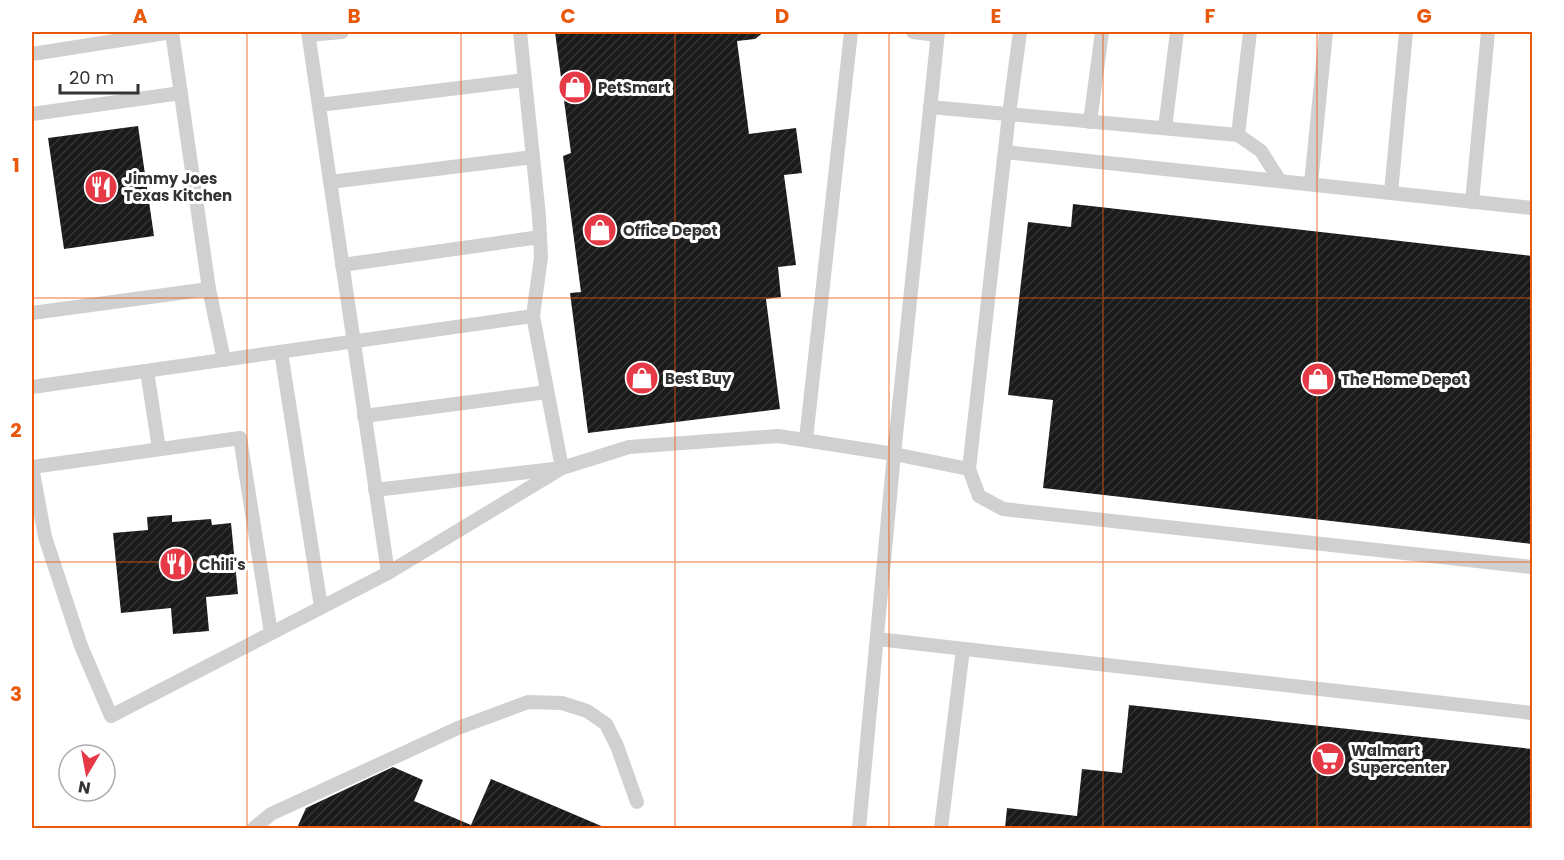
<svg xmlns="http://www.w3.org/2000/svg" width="1564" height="860" viewBox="0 0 1564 860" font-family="Poppins,sans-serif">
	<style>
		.building { fill: url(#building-hatch) }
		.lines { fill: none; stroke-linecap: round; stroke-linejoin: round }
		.lane { stroke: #d0d0d0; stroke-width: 14 }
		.grid { fill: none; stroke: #e8590c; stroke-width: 1.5; stroke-opacity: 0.55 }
		.labels { text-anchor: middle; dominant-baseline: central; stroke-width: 6; stroke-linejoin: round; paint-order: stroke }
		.poi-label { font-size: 15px; font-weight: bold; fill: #333; stroke: #fff; text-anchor: start }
		.neatline { fill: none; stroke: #e8590c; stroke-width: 2 }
		.grid-label { font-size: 20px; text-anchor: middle; font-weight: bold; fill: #e8590c }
	</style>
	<defs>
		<pattern id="building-hatch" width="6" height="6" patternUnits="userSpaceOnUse" patternTransform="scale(1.5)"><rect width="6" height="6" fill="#1a1a1a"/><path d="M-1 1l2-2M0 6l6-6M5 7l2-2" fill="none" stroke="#333"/></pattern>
	</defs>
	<rect width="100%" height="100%" fill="#fff"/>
	<g class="building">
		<polygon points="555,32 764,32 755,39 737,41 749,134 796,128 802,173 784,175 796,265 778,267 781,297 766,299 780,409 588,433 570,293 581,292 563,156 571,153"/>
		<polygon points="138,126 154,236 64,249 48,138"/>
		<polygon points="1073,204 1532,256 1532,544 1043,488 1053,400 1008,395 1028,222 1071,227"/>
		<polygon points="172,515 172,522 211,519 212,525 231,523 238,594 206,597 209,631 173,634 171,608 121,613 113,533 148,530 147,517"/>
		<polygon points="1129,705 1532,749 1532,828 1005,828 1007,808 1077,816 1082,769 1122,773"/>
		<polygon points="393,767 423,780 414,801 471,825 491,779 606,828 297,828 306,808"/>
	</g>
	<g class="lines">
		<g class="lane">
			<polyline points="172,32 209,289 224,360"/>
			<polyline points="308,32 388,573"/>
			<polyline points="913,32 937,35"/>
			<polyline points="309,35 342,32"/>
			<polyline points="32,54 172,32"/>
			<polyline points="319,105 525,80"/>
			<polyline points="930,107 1238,135 1261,151 1280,181"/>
			<polyline points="32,114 181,93"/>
			<polyline points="1090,122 1102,32"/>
			<polyline points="1165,128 1177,32"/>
			<polyline points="1238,135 1250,32"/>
			<polyline points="1005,152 1532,208"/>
			<polyline points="330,182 533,157"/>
			<polyline points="1311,184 1326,32"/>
			<polyline points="1391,193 1406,32"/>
			<polyline points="1472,202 1488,32"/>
			<polyline points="342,265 540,237"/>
			<polyline points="32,313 209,289"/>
			<polyline points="281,352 321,607"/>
			<polyline points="147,371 159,449"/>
			<polyline points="32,387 533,316"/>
			<polyline points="364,416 547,392"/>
			<polyline points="806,439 851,32"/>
			<polyline points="969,469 1009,114 1020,32"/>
			<polyline points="375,490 562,468 533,316 541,257 539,216 520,32"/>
			<polyline points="271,633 240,438 32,467 45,537 81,646 111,716 388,573 562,468 629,447 778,436 894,454 969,469 979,496 1003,509 1532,567"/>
			<polyline points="877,639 1532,713"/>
			<polyline points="254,828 271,814 458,728 528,702 562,703 587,711 606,724 617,746 637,802"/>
			<polyline points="859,828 894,454 938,32"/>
			<polyline points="941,828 963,649"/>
		</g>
	</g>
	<path class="grid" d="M247,32v796M461,32v796M675,32v796M889,32v796M1103,32v796M1317,32v796M32,298h1500M32,562h1500"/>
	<defs>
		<symbol id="shop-disc" viewBox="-11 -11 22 22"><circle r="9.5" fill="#e63946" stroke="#fff"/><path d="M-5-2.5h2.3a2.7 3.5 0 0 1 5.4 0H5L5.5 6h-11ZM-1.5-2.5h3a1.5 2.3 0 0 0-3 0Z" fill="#fff"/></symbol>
		<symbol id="restaurant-disc" viewBox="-11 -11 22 22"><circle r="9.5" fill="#e63946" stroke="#fff"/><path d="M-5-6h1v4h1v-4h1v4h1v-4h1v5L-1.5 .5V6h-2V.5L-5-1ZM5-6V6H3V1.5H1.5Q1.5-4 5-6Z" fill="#fff"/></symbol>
		<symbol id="supermarket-disc" viewBox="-11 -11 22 22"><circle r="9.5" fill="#e63946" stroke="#fff"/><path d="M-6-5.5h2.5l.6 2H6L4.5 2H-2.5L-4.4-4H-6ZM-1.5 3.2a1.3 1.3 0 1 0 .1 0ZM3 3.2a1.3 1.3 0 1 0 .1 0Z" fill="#fff"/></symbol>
	</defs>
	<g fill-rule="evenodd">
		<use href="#shop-disc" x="556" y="68" width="38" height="38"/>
		<use href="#restaurant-disc" x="82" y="168" width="38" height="38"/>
		<use href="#shop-disc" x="581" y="211" width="38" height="38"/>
		<use href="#shop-disc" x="623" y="359" width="38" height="38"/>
		<use href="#shop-disc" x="1299" y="360" width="38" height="38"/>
		<use href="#restaurant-disc" x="157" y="545" width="38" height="38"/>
		<use href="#supermarket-disc" x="1309" y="740" width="38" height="38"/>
	</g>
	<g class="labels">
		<g class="poi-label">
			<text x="598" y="87">PetSmart</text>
			<text x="124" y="178">Jimmy Joes<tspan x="124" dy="17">Texas Kitchen</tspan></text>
			<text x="623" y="230">Office Depot</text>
			<text x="665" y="378">Best Buy</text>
			<text x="1341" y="379">The Home Depot</text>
			<text x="199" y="564">Chili's</text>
			<text x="1351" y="750">Walmart<tspan x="1351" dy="17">Supercenter</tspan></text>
		</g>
	</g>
	<rect width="1564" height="860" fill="none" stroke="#ffffff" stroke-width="66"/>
	<g transform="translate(87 773) rotate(190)"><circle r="28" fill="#ffffff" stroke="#adadad" stroke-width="1.5"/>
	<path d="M0-4.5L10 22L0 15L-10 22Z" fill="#e63946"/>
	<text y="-9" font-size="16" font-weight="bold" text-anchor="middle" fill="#333333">N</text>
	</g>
	<path d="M60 84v9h78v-9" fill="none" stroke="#333333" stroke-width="3"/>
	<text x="69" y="84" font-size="18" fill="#333333" stroke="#ffffff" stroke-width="4.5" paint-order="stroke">20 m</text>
	<rect x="33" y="33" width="1498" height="794" class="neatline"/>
	<g class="grid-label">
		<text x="140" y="23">A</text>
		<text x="354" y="23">B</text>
		<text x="568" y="23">C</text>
		<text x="782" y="23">D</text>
		<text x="996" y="23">E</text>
		<text x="1210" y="23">F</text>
		<text x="1424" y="23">G</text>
		<text x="16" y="172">1</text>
		<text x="16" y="437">2</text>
		<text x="16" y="701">3</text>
	</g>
</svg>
